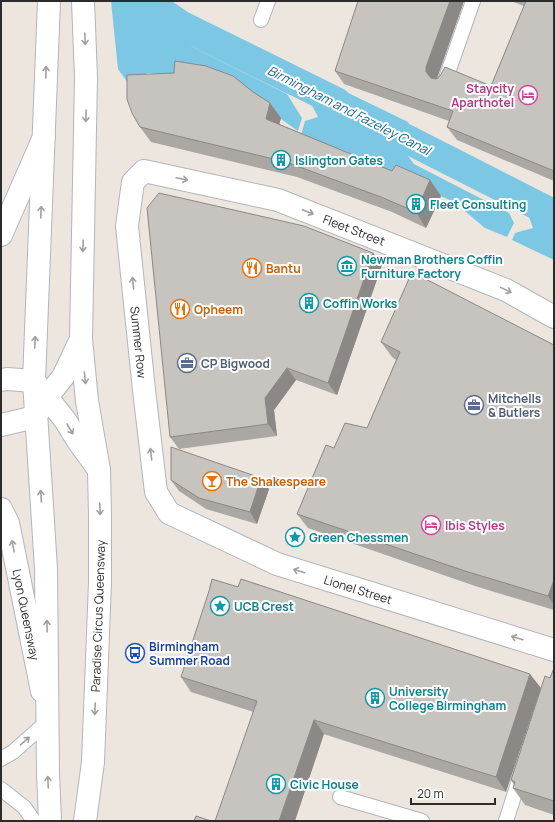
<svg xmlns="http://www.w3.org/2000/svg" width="555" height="822" viewBox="0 0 555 822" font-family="Manrope,sans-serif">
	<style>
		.water { fill: #7bc7e4 }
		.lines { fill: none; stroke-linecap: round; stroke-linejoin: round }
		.canal { stroke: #7bc7e4; stroke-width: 29 }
		.service-casing { stroke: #b2b5bd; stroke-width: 16 }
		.minor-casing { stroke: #b2b5bd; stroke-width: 24 }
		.secondary-casing { stroke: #b2b5bd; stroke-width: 24 }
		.service { stroke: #fff; stroke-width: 14 }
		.minor { stroke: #fff; stroke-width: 22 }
		.secondary { stroke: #fff; stroke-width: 22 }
		.wall { fill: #aba8a3 }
		.shaded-wall { fill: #8b8885 }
		.building { fill: #c7c3be; stroke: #8b8885 }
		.oneway { stroke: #a0a0a0 }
		.labels { text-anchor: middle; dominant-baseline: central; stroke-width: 4; stroke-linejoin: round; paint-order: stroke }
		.hotel-label { font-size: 12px; font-weight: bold; fill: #b23c85; stroke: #fff; text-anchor: end }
		.culture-label { font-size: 12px; font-weight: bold; fill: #0d838f; stroke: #fff; text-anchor: start }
		.street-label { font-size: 12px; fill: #2b2b2b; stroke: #fff }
		.food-label { font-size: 12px; font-weight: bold; fill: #c56008; stroke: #fff; text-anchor: start }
		.service-label { font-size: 12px; font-weight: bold; fill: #4e5e75; stroke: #fff; text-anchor: start }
		.transit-label { font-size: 12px; font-weight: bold; fill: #164399; stroke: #fff; text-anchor: start }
		.water-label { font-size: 13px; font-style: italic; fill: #1a6791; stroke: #fff }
	</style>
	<rect width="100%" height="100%" fill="#ece6df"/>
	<g class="water">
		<polygon points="111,1 169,1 182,9 195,26 207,37 188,34 183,35 191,46 287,94 302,118 298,131 264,107 185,76 147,73 140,100 118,69"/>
		<polygon points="301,84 321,88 332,85 408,122 413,135 423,147 405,152 414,164 509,213 514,223 507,237 485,228 454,202 301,135 305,121 318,117"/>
		<polygon points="516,194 539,199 548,195 554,198 554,260 512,240 515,233 533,228 526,209"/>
	</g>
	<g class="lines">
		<g class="canal">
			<polyline points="146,1 181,25 337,102"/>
			<polyline points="387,129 554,214"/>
		</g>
		<defs>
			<g id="service">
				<polyline points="261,20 268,1"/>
				<polyline points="444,84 473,1"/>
				<polyline points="1,759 13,752 48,721"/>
				<polyline points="1,789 24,807 34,821"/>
				<polyline points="340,797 422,821"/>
				<polyline points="506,821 521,774"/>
			</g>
			<g id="minor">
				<polyline points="1,235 44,137"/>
				<path id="s1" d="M554,317l-48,-27 -228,-90 -134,-29 -11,11 -6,44 17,164 12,102 13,21 108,51 277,86"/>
				<polyline points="1,380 7,379 34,381 65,420 78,441 99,470"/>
				<polyline points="1,425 35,417 47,397 63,377 81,339"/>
				<path id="s2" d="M1,509l7,14 34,168"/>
			</g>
			<g id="secondary">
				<polyline points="49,1 34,381 46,569 48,773 50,821"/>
				<polyline points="83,1 86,77 81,339 87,401 99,470 100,515 100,582 93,762 85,821"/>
			</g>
		</defs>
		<use href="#service" class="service-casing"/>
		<use href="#minor" class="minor-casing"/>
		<use href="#secondary" class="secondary-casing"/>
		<use href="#service" class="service"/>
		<use href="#minor" class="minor"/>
		<use href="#secondary" class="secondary"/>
	</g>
	<g class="wall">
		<polygon points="464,1 437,78 491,86 524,6 511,1 554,1 554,181 457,140 447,127 449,121 344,84 335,71"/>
		<polygon points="253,92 270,103 281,118 279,124 392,171 430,180 441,196 426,228 392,212 297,177 151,142 140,127"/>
		<polygon points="373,253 382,265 337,395 296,380 274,410 277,436 179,449 170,437"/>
		<polygon points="381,342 554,345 554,610 475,586 308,528 297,514 334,448 367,428 396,360 392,357"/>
		<polygon points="171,480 269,489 257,524 206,509 179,491"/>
		<polygon points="554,668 554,815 525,805 513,788 514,785 511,780"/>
		<polygon points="530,674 506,792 191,692 181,677"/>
	</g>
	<g class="shaded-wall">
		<polygon points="450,1 464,1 436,81 436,86 426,72 426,67"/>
		<polygon points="270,103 281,118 277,134 266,119"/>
		<polygon points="430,180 441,196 426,228 416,212"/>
		<polygon points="373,253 382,265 337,395 328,383"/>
		<polygon points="287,368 296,380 274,410 277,436 268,424 265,398"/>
		<polygon points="261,478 269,489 257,524 250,512"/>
		<polygon points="554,580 554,605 548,596"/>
		<polygon points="530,674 541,688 506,792 496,777"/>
		<polygon points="314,720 324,734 295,821 279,821"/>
	</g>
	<g class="building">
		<polygon points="358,1 450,1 426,67 426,72 431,78 436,79 440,76 445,67 491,86 526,1 554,1 554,171 447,127 453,111 335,71"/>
		<polygon points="175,61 206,66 233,76 253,92 270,103 266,119 392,171 396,165 430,180 416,212 381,197 286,162 140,127 132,113 127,99 127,75 174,73"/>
		<polygon points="159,193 304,226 373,253 328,383 287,368 265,398 268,424 170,437 147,208"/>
		<polygon points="412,272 554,345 554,580 548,596 465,571 297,514 326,445 334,448 345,423 367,428 400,352 381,342"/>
		<polygon points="171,447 261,478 250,512 199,498 171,480"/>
		<polygon points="212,579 238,587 241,579 530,674 496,777 314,720 279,821 215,821 257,701 181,677 209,591"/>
		<polygon points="554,668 554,801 513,788 515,782 511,780 545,676 550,678"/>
		<polygon points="196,816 211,821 194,821"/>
	</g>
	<defs><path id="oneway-shaft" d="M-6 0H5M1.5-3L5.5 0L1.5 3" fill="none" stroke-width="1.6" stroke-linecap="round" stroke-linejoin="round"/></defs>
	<g class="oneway">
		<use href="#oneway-shaft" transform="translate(85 39) rotate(88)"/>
		<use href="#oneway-shaft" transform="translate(46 72) rotate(-89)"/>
		<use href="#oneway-shaft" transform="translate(86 116) rotate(91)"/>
		<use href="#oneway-shaft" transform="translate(182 179) rotate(12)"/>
		<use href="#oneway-shaft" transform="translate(41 212) rotate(-87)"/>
		<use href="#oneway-shaft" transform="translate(308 212) rotate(21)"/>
		<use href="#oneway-shaft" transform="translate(83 246) rotate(92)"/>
		<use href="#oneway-shaft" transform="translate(133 283) rotate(-96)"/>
		<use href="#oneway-shaft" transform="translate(506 290) rotate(26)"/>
		<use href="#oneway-shaft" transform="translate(35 342) rotate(-88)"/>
		<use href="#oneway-shaft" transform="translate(85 378) rotate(84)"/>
		<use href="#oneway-shaft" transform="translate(70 429) rotate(59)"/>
		<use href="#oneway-shaft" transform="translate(151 454) rotate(-97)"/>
		<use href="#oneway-shaft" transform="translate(41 496) rotate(-94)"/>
		<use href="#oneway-shaft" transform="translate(100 509) rotate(88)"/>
		<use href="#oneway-shaft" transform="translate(13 546) rotate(-101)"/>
		<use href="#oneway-shaft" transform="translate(299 571) rotate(-163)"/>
		<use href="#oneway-shaft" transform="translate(47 626) rotate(-91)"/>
		<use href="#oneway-shaft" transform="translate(517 638) rotate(-163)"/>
		<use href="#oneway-shaft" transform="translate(95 709) rotate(92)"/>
		<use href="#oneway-shaft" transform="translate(25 741) rotate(-41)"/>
		<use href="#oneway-shaft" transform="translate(48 782) rotate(-93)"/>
	</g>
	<defs>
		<symbol id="hotel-ring" viewBox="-11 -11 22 22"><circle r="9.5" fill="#fff" stroke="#d1479c" stroke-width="1.5"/><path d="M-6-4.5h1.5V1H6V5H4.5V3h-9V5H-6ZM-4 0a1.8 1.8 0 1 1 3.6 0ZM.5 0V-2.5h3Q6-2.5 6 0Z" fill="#d1479c"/></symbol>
		<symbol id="building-ring" viewBox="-11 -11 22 22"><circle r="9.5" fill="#fff" stroke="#0f9aa8" stroke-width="1.5"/><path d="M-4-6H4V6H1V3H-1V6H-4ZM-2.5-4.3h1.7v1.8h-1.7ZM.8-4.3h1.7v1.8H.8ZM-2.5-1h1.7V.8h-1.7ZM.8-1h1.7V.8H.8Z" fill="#0f9aa8"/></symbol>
		<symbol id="museum-ring" viewBox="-11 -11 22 22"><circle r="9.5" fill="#fff" stroke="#0f9aa8" stroke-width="1.5"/><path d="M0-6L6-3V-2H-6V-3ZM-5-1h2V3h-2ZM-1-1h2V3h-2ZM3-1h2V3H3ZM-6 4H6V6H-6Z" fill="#0f9aa8"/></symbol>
		<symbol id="restaurant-ring" viewBox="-11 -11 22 22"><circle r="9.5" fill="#fff" stroke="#e8710a" stroke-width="1.5"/><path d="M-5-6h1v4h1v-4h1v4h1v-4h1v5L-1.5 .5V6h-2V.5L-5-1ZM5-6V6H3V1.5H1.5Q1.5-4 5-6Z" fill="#e8710a"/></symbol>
		<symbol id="office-ring" viewBox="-11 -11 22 22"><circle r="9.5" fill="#fff" stroke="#5c6f8a" stroke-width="1.5"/><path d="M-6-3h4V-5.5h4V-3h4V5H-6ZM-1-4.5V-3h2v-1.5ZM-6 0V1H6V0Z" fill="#5c6f8a"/></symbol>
		<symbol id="bar-ring" viewBox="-11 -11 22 22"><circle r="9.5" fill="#fff" stroke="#e8710a" stroke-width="1.5"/><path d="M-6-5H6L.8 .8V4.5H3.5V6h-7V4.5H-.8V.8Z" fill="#e8710a"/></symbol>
		<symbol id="sight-ring" viewBox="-11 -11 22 22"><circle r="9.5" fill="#fff" stroke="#0f9aa8" stroke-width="1.5"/><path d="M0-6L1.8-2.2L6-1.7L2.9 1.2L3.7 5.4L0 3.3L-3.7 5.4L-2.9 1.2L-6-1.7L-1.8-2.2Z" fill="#0f9aa8"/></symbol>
		<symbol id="bus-ring" viewBox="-11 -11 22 22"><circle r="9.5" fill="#fff" stroke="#1a4fb4" stroke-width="1.5"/><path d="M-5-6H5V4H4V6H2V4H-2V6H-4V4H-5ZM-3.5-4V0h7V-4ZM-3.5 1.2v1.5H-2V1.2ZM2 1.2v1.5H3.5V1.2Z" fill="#1a4fb4"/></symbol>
	</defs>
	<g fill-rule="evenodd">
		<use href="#hotel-ring" x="517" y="84" width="22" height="22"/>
		<use href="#building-ring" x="270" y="149" width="22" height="22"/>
		<use href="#building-ring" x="405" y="193" width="22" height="22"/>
		<use href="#museum-ring" x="336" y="255" width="22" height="22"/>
		<use href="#restaurant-ring" x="241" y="257" width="22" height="22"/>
		<use href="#building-ring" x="298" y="292" width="22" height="22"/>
		<use href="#restaurant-ring" x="169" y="298" width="22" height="22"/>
		<use href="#office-ring" x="176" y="352" width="22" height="22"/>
		<use href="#office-ring" x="463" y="394" width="22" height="22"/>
		<use href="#bar-ring" x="201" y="470" width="22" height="22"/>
		<use href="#hotel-ring" x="420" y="514" width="22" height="22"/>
		<use href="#sight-ring" x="284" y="526" width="22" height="22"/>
		<use href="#sight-ring" x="209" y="595" width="22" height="22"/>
		<use href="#bus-ring" x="124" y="642" width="22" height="22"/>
		<use href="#building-ring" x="364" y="687" width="22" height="22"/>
		<use href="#building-ring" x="265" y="773" width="22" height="22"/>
	</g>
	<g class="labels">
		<g class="hotel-label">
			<text x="514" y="88">Staycity<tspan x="514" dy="14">Aparthotel</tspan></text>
			<text x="445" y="525" text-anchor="start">Ibis Styles</text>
		</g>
		<g class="culture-label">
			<text x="295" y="160">Islington Gates</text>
			<text x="430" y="204">Fleet Consulting</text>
			<text x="361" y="259">Newman Brothers Coffin<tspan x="361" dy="14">Furniture Factory</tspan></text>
			<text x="323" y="303">Coffin Works</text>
			<text x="309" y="537">Green Chessmen</text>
			<text x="234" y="606">UCB Crest</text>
			<text x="389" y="691">University<tspan x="389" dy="14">College Birmingham</tspan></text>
			<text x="290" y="784">Civic House</text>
		</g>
		<g class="street-label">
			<text transform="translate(354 230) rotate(21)">Fleet Street</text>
			<text stroke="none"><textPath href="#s1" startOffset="614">Summer Row</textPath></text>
			<text stroke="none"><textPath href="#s1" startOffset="994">Lionel Street</textPath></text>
			<text stroke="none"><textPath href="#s2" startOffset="109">Lyon Queensway</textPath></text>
			<text transform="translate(98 616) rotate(-88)">Paradise Circus Queensway</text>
		</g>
		<g class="food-label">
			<text x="266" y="268">Bantu</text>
			<text x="194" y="309">Opheem</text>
			<text x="226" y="481">The Shakespeare</text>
		</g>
		<g class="service-label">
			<text x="201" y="363">CP Bigwood</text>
			<text x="488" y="398">Mitchells<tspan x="488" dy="14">&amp; Butlers</tspan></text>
		</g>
		<g class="transit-label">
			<text x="149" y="646">Birmingham<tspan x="149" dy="14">Summer Road</tspan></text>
		</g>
		<g class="water-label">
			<text transform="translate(349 110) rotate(27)">Birmingham and Fazeley Canal</text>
		</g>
	</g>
	<rect width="555" height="822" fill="none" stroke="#2b2b2b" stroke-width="4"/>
	<path d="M411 798v6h84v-6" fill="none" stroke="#2b2b2b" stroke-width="2"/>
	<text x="417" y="798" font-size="12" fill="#2b2b2b" stroke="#ffffff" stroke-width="3" paint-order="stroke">20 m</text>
</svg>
